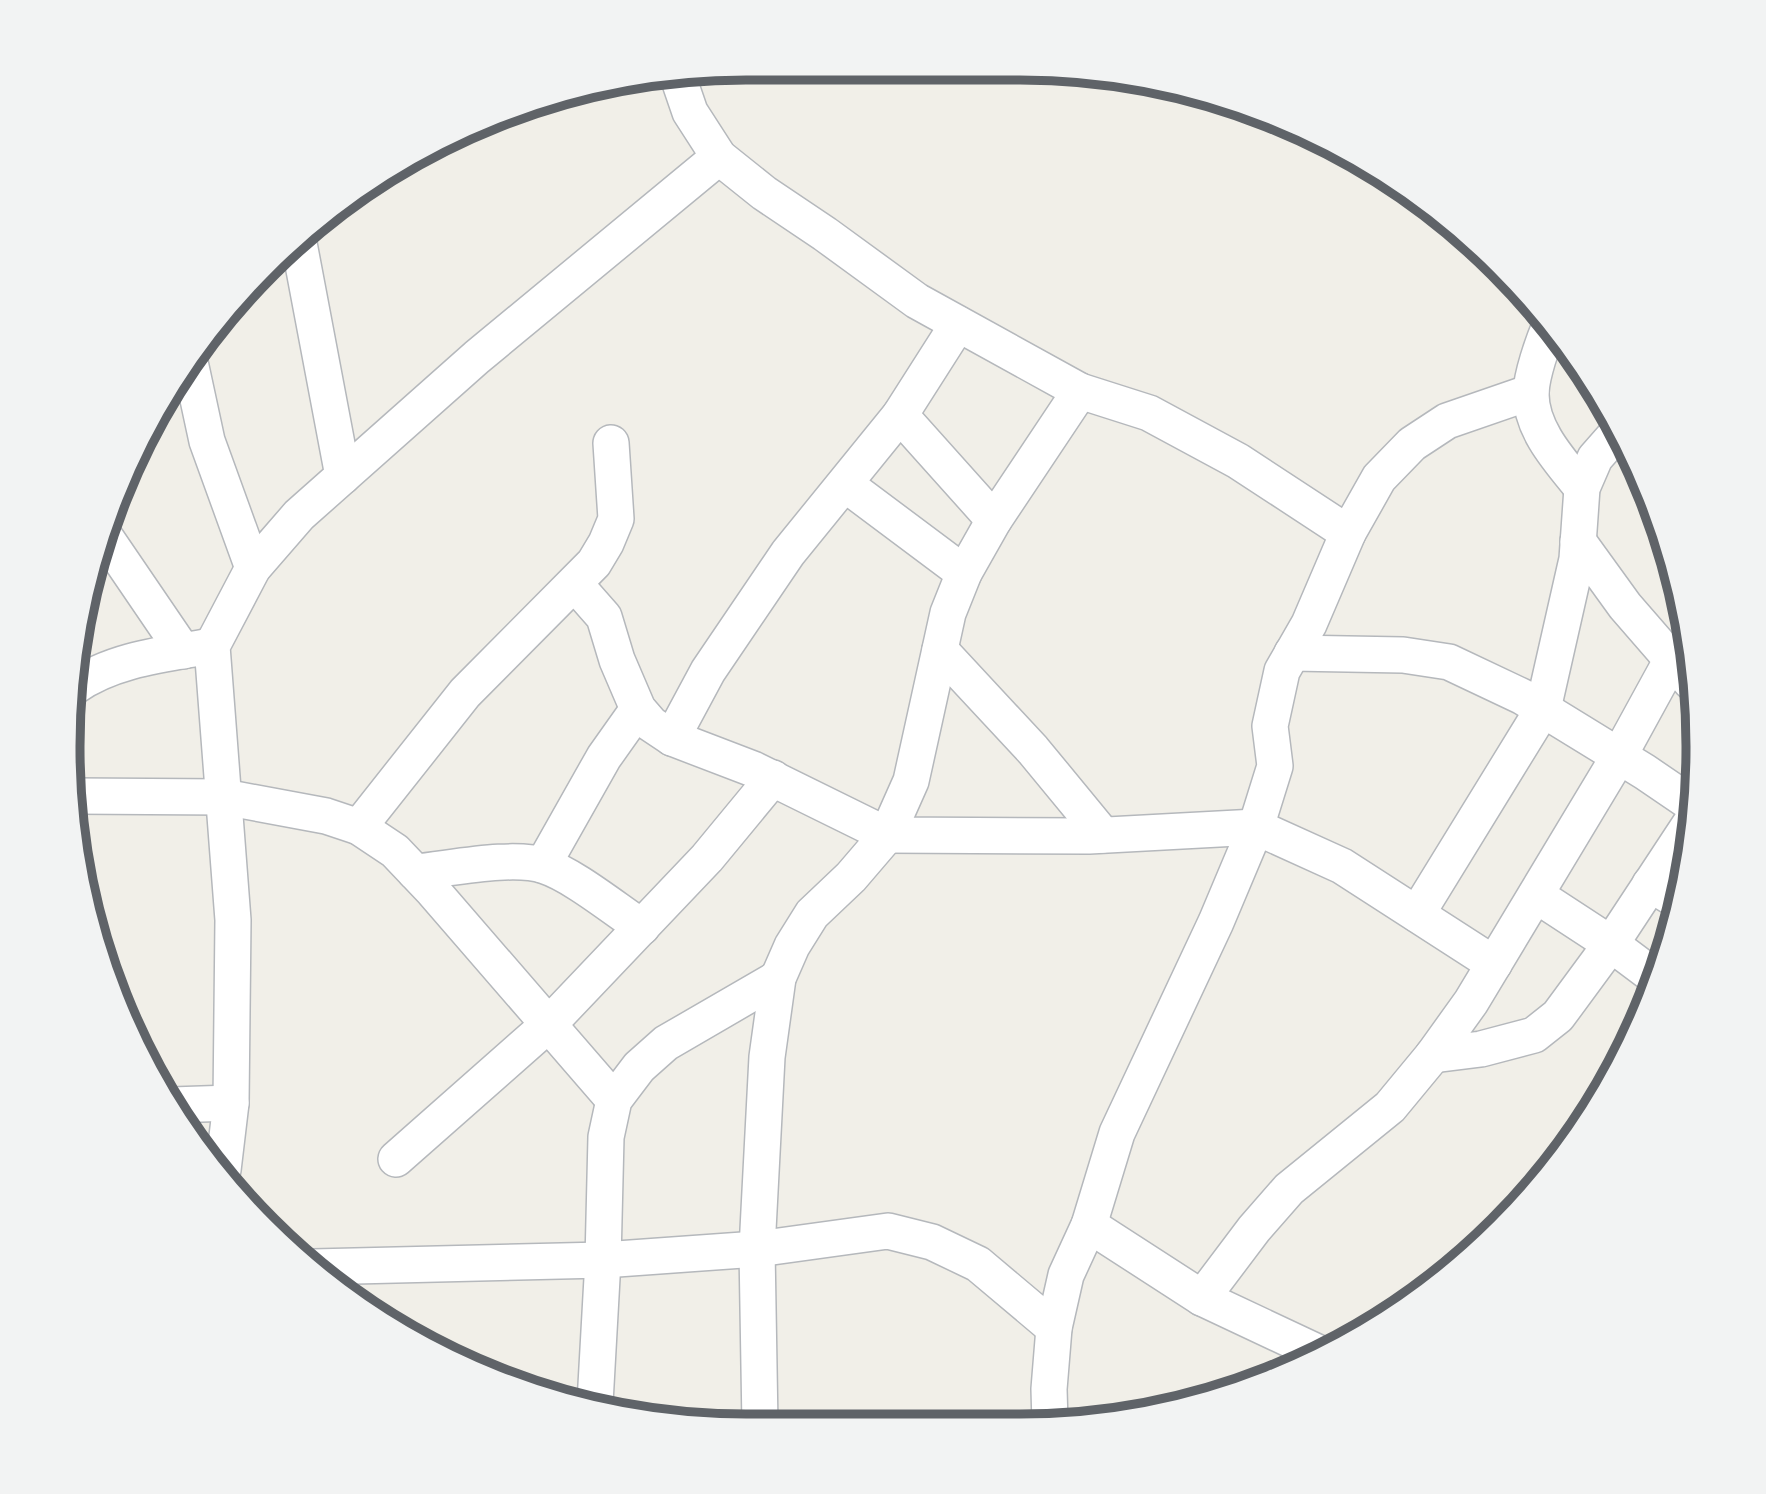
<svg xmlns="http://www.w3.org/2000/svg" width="1766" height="1494" viewBox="0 0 1766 1494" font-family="'Work Sans',sans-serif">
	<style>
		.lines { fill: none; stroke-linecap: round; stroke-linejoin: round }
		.minor-casing { stroke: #b5b8bc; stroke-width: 38 }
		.minor { stroke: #fff; stroke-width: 35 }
		.rim { fill: none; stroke: #5f6368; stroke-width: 9 }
	</style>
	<rect width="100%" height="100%" fill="#f1efe8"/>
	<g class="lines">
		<defs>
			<g id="minor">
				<polyline points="678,77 690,112 719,157 764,193 825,234 917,301 1080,391 1149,413 1238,461 1348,533"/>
				<polyline points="298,238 343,476"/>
				<path d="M1549,328c-7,17 -17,46 -18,64 -1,37 29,69 51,96"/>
				<polyline points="190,362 207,441 253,568"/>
				<polyline points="900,415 994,520"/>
				<polyline points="845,484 964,573"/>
				<polyline points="106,538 183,651"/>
				<polyline points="1578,541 1625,606 1691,682"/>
				<polyline points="575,584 604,617 617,660 638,709 651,724 672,738 753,769 887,835 1089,836 1256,827 1342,866 1494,964"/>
				<polyline points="940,650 1033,750 1103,835"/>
				<polyline points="1292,653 1403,655 1449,662 1523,697 1645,772 1692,804"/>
				<path d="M74,687c39,-28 92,-33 138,-41"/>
				<polyline points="672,738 708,671 788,553 900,415 958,324"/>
				<polyline points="74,796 224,797 326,816 359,827 395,851 433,891 614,1100"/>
				<polyline points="359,827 465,693 594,563 606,543 616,519 611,443"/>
				<polyline points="543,865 604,757 638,709"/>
				<path d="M415,872c34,-3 98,-17 130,-6 28,9 71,44 97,61"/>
				<polyline points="1650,884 1678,901"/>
				<polyline points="1536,895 1611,944 1655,977"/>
				<polyline points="1417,914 1543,709 1577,559 1582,488 1595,458 1617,433"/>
				<polyline points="1433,1055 1481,1049 1534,1035 1558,1016 1611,944 1690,824"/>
				<polyline points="172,1105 231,1103"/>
				<polyline points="396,1159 549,1024 707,858 773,778"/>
				<polyline points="223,1170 231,1103 233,920 212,646 253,568 299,515 477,357 719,157"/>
				<polyline points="1089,1225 1202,1298 1319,1353"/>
				<polyline points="313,1267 603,1260 757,1249 888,1231 932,1242 978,1264 1054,1328"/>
				<polyline points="1202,1298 1254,1229 1289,1189 1390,1107 1433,1055 1471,1002 1619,756 1671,661"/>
				<polyline points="595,1403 603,1260 606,1137 614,1100 639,1067 666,1043 778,978"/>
				<polyline points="1050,1423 1049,1389 1054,1328 1066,1275 1089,1225 1117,1133 1216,922 1256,827 1275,766 1270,726 1282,671 1309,624 1348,533 1379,478 1412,444 1447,421 1531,392"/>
				<polyline points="760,1425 757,1249 767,1057 778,978 792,946 812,914 851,877 887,835 911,781 948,613 964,573 994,520 1080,391"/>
			</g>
		</defs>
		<use href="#minor" class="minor-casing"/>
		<use href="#minor" class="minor"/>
	</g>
	<path d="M0 0H1766V1494H0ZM746 80H1020A666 666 0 0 1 1686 746V748A666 666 0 0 1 1020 1414H746A666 666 0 0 1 80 748V746A666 666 0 0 1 746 80Z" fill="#f2f3f3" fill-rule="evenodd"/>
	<path class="rim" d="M746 80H1020A666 666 0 0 1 1686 746V748A666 666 0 0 1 1020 1414H746A666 666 0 0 1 80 748V746A666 666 0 0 1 746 80Z"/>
</svg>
